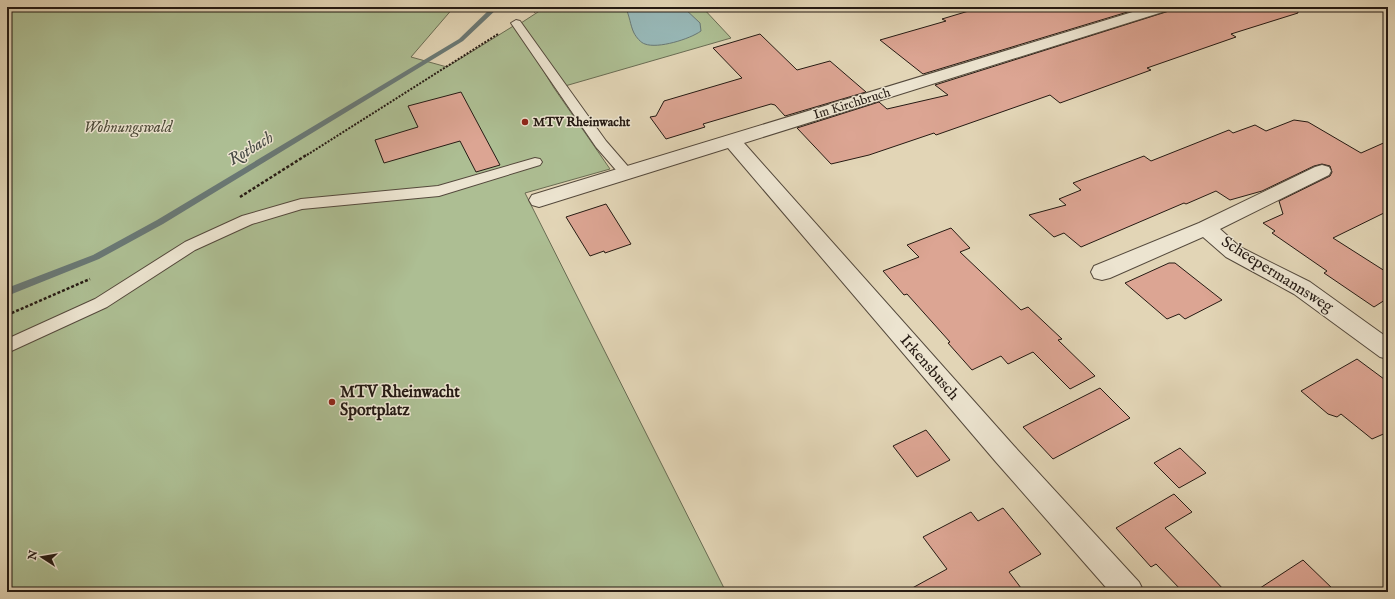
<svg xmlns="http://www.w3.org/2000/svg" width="1395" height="599" viewBox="0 0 1395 599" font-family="'IM FELL English',serif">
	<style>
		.green { fill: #adbe93; stroke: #696c53 }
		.water { fill: #97b7b6; stroke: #697875 }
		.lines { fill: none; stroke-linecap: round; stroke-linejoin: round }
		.stream { fill: #697875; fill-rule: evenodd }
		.building { fill: #dca593; stroke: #251a13 }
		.service-casing { stroke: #54493c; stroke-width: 2 }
		.minor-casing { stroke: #54493c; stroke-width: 2 }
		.path-far1 { stroke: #251a13; stroke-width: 2; stroke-dasharray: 2 1.5; stroke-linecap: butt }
		.path { stroke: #251a13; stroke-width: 2.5; stroke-dasharray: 3 2; stroke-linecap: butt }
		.service { fill: #ece4d0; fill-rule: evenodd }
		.minor { fill: #ece4d0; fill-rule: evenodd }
		.poi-dot { fill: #8f2418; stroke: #ece4d0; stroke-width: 1.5 }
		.labels { text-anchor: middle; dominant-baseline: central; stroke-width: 3; stroke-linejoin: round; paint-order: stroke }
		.far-street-label { font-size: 13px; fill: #251a13; stroke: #ece4d0 }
		.far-poi-label { font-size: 13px; font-weight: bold; fill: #251a13; stroke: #ece4d0; text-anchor: start }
		.park-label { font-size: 16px; font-style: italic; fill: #4e4b39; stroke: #ece4d0 }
		.street-label { font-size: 16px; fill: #251a13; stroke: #ece4d0 }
		.poi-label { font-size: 16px; font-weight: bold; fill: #251a13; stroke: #ece4d0; text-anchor: start }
		.water-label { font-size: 17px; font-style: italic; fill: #474944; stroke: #ece4d0 }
	</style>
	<rect width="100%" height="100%" fill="#e2d5b6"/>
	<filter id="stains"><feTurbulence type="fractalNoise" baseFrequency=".005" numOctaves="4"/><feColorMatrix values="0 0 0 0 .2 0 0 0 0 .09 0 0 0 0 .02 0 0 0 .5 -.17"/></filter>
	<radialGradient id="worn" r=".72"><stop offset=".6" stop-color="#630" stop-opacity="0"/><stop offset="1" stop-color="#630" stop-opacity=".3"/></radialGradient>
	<g class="green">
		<polygon points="7,7 454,7 411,57 447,67 515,25 554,88 610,169 525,193 726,592 7,592"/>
		<polygon points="543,7 702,7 731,38 565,86 521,23 541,10"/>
	</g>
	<path class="water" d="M625,7h58l17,16 1,8c-11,8 -43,18 -56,13 -4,-1 -9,-7 -11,-11 -4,-8 -4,-17 -9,-26z"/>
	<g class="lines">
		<polygon class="stream" points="492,7 499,7 463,41 163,224 99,259 7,296 7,288 93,255 157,220 459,39"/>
	</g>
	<g class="building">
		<polygon points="982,7 1144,7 923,74 880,40 946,21 942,19"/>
		<polygon points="1172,7 1297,7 1298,13 1231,34 1236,37 1147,68 1151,70 1060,103 1050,95 936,135 934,133 869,155 831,164 797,128 879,102 887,109 948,95 935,85 1169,11"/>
		<polygon points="760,34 797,70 830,61 866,92 785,116 775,105 771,104 703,124 705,127 666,139 650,117 656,116 664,101 742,78 713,48"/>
		<polygon points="461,92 500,165 476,172 460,141 384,163 375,140 418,127 408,106"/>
		<polygon points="1294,120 1308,122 1361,153 1388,141 1388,211 1333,238 1388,273 1388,298 1374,307 1324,273 1327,271 1272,233 1275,231 1263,223 1283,214 1279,201 1330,176 1332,172 1330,166 1322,164 1314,166 1262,191 1230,200 1216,191 1186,204 1184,203 1081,247 1064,233 1054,237 1029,215 1066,205 1059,199 1081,190 1073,183 1144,156 1151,161 1229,130 1233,133 1255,125 1266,131"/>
		<polygon points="606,204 631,244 605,253 604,251 590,256 566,217"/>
		<polygon points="951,228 970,248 960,252 1021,310 1028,307 1062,339 1058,340 1095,376 1070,389 1033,352 1008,364 1001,356 972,370 948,343 950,342 907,294 904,295 883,271 919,257 907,245"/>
		<polygon points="1169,263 1175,263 1222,300 1185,319 1179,314 1167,319 1125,283"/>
		<polygon points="1357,359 1388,382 1388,432 1372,439 1341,414 1337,417 1328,414 1301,391"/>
		<polygon points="1100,388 1130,418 1053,459 1023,427"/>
		<polygon points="926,430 950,460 917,477 893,446"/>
		<polygon points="1180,448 1206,473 1179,488 1154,463"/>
		<polygon points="1174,494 1192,512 1165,528 1226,592 1183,592 1156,564 1151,567 1116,528"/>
		<polygon points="1003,508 1041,554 1009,572 1024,592 905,592 947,569 923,537 971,512 978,521"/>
		<polygon points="1303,560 1336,592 1254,592"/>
	</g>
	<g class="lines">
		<defs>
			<g id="service">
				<polygon points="516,20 520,21 606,141 632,171 634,174 632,177 627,178 622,177 596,147 511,23"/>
				<polygon points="535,158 540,159 542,162 540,165 439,196 302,209 252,224 195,250 107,307 7,353 7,339 95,299 185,242 242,216 301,199 438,186"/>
			</g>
			<g id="minor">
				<polygon points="1149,7 1171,7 1169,10 744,143 1014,446 1139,582 1144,592 1110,592 996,462 728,148 539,207 532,205 529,200 532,195"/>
				<polygon points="1322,165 1329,167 1331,171 1329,175 1220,229 1240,247 1310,282 1388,338 1388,359 1380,357 1294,294 1226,257 1203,237 1110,278 1102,280 1094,278 1091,272 1094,266 1199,223 1315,167"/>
			</g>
		</defs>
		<use href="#service" class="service-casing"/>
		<use href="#minor" class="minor-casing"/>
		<g class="path-far1">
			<polyline points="534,12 540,7"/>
			<polyline points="307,155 498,34"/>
		</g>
		<g class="path">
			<polyline points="240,197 308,154"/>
			<polyline points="7,315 90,279"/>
		</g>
		<use href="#service" class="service"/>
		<use href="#minor" class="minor"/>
	</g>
	<g class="poi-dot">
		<circle cx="525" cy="122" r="4"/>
		<circle cx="332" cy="402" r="4"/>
	</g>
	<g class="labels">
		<g class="far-street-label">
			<text transform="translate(852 104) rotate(-17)">Im Kirchbruch</text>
		</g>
		<g class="far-poi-label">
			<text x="533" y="122">MTV Rheinwacht</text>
		</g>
		<g class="park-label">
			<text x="128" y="128">Wohnungswald</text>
		</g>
		<g class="street-label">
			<text transform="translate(1277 275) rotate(32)">Scheepermannsweg</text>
			<text transform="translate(929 368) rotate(49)">Irkensbusch</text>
		</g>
		<g class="poi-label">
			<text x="340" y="393">MTV Rheinwacht<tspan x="340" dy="18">Sportplatz</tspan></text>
		</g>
		<g class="water-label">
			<text transform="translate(251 149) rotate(-31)">Rotbach</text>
		</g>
	</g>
	<rect width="1395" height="599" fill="none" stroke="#e2d5b6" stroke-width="24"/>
	<rect x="8" y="8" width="1379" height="583" fill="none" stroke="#251a13" stroke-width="2"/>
	<rect x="12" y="12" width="1371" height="575" fill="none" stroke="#251a13"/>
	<g transform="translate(42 557) rotate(282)" stroke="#ece4d0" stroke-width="3" paint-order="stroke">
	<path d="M0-3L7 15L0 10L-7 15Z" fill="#251a13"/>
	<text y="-6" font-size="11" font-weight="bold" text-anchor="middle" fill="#251a13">N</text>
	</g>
	<rect width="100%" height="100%" filter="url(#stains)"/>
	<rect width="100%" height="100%" fill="url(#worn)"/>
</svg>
